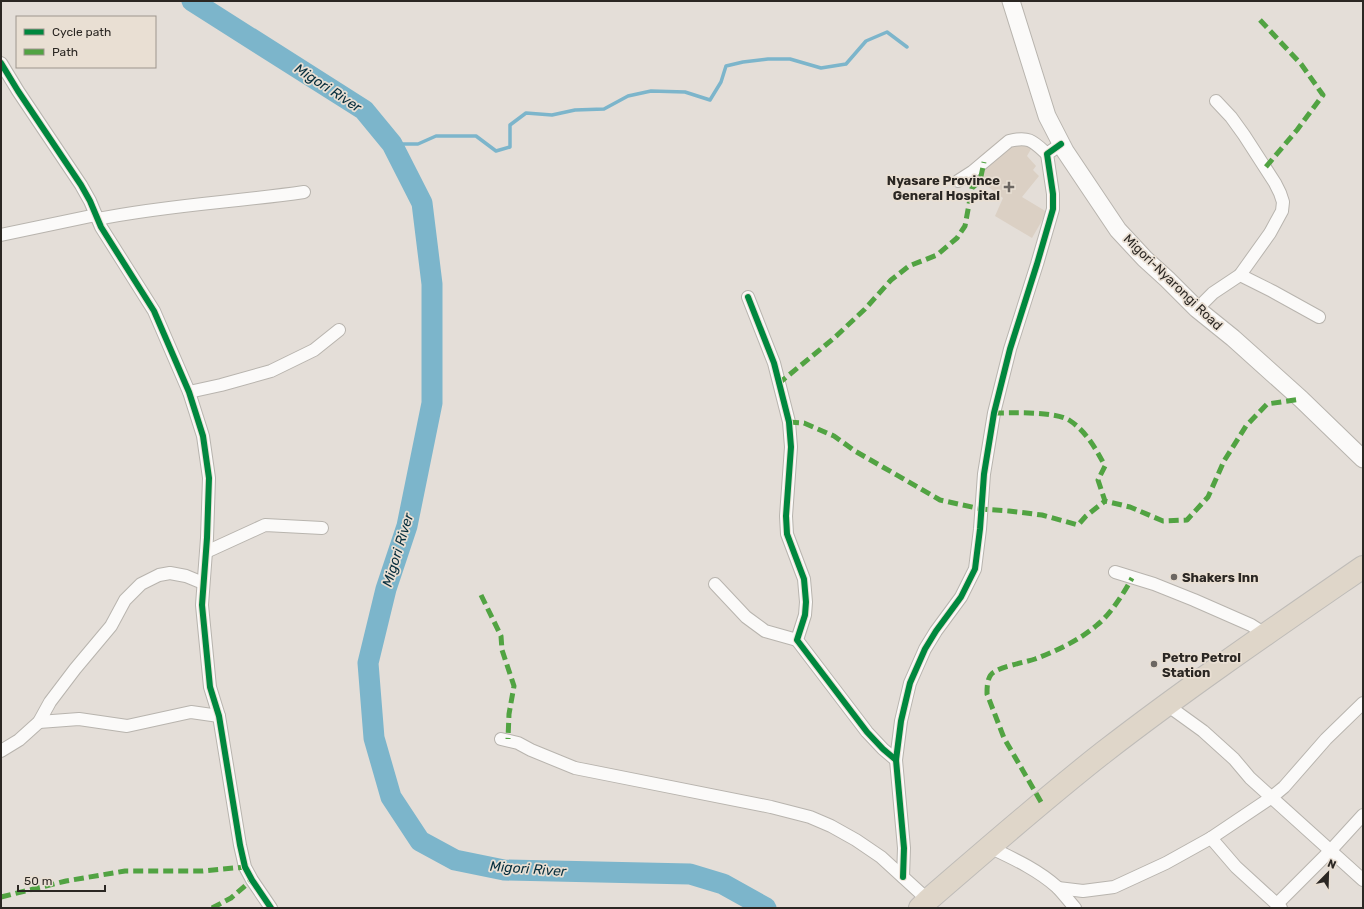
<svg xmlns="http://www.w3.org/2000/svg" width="1364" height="909" viewBox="0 0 1364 909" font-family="Rubik,sans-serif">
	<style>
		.built { fill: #dbd0c4 }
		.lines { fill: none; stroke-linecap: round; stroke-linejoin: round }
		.stream { stroke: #7cb5cb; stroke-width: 3.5 }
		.river { stroke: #7cb5cb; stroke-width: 21 }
		.street-casing { stroke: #b8b4ae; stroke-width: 14 }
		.secondary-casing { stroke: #b8b4ae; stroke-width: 19 }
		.highway-casing { stroke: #bfbcb8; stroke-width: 24 }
		.street { stroke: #fbfaf9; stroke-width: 12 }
		.secondary { stroke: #fbfaf9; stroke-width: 17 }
		.highway { stroke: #dfd6c9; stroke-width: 22 }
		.quiet { stroke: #51a342; stroke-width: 5; stroke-dasharray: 10 5; stroke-linecap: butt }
		.cycleway-casing { stroke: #e9dfd3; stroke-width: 8 }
		.cycleway { stroke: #00873e; stroke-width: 6 }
		.poi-dot { fill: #6c6762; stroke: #e9dfd3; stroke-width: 1.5 }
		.labels { text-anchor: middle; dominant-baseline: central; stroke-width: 3.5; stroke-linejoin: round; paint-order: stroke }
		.poi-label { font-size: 13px; font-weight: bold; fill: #2b2723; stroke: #e9dfd3; text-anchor: start }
		.street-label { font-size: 13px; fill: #2b2723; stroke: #e9dfd3 }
		.water-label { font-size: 14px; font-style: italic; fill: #062e3d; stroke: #e9dfd3 }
	</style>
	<rect width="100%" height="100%" fill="#e4ded8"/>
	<polygon class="built" points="1015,134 1031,149 1027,156 1036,166 1033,170 1039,176 1022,197 1047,212 1032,238 995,216 1003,198 966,170 980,156 1004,136"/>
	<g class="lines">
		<polyline class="stream" points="392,144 418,144 436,136 476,136 496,151 510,147 510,125 526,113 552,115 575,110 604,109 628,96 651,91 685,92 710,100 721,82 726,66 743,62 768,59 790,59 821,68 846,64 866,41 887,32 907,47"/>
		<polyline class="river" points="192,1 364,110 392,144 422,203 432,284 432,403 407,526 386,589 368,663 374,738 391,797 420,841 455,860 504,870 690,874 723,884 766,908"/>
		<defs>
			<g id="street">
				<polyline points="1,63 18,91 81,185 90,201 101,227 154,311 189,392 203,436 209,478 207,538 202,605 210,687 219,716 240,845 245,867 252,880 271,908"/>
				<path d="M958,181l14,-9 37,-31c20,-5 24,0 38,13"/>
				<path d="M98,219c68,-14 138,-17 206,-27"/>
				<polyline points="1,235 96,215"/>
				<polyline points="1240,275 1272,291 1319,317"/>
				<polyline points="748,297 774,363 789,422 791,447 786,516 787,534 804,579 806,602 805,615 797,640 867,732 883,749 896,760"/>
				<polyline points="1197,309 1213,293 1240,275 1270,233 1282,211 1283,202 1280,193 1275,183 1244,135 1231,117 1216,101"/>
				<polyline points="189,392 221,385 271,371 314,350 339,330"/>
				<polyline points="206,552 265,525 322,528"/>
				<polyline points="1115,572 1154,584 1194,600 1251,625 1265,634"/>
				<polyline points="715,584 746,617 765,631 797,640"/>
				<polyline points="1167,705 1203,731 1234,759 1250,778 1363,880"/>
				<polyline points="39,722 79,719 127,726 191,712 219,716"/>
				<polyline points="501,739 518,743 531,750 575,768 771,807 810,817 831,826 856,840 881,857 928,900"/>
				<polyline points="1,751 19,740 39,722 50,702 75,669 111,626 125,600 141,584 159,575 170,573 186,576 203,583"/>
				<polyline points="1211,838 1236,867 1281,908"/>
				<path d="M989,847c23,11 48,22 68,40 6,6 12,14 18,21"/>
				<polyline points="903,877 904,848 896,760 901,721 910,683 925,649 936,631 961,597 975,569 980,529 984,474 994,413 1010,349 1037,264 1053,209 1053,194 1047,154 1061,144"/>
				<polyline points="1058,888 1083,891 1114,887 1166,863 1211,838 1272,797 1284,787 1326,739 1363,703"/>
				<polyline points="1277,904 1331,850 1363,815"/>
			</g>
			<polyline id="secondary" points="1011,1 1047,116 1065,151 1118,230 1145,259 1167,279 1197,309 1233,338 1301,399 1363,459"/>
			<path id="highway" d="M920,908l8,-8c58,-50 116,-101 176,-148 84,-65 172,-125 259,-185"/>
		</defs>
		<use href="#street" class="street-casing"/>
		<use href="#secondary" class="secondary-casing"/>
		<use href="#highway" class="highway-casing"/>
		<use href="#street" class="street"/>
		<use href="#secondary" class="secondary"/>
		<use href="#highway" class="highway"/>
		<g class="quiet">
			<polyline points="1260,20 1301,64 1323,95 1297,130 1265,168"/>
			<polyline points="778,384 833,339 865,309 891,280 909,266 937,255 957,238 965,226 972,188 980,181 984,162"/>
			<path d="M994,413c19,0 59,-2 75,7 17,11 27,29 36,46l-7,14 7,21 25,6 33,14 24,-1 21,-23 16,-36 22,-35 21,-22 34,-5"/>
			<polyline points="789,422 804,423 834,436 855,451 940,500 981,509 1009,511 1042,515 1078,525 1086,516 1105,501"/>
			<polyline points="481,595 501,636 502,650 514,686 509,714 508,739"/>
			<path d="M1041,802l-37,-64 -17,-44c0,-7 0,-18 7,-22 6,-5 32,-10 41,-13 21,-8 45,-19 62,-34 13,-10 27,-32 35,-47"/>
			<polyline points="1,897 66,881 125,871 202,871 245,867"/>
			<polyline points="212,908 231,898 252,880"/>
		</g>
		<defs>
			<g id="cycleway">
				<polyline points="1,63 18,91 81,185 90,201 101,227 154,311 189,392 203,436 209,478 207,538 202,605 210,687 219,716 240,845 245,867 252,880 271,908"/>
				<polyline points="748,297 774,363 789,422 791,447 786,516 787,534 804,579 806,602 805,615 797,640 867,732 883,749 896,760"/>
				<polyline points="903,877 904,848 896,760 901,721 910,683 925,649 936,631 961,597 975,569 980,529 984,474 994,413 1010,349 1037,264 1053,209 1053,194 1047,154 1061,144"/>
			</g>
		</defs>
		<use href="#cycleway" class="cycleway-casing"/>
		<use href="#cycleway" class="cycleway"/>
	</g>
	<g class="poi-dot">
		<path d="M1007 181h4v4h4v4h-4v4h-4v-4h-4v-4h4z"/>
		<circle cx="1174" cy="577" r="4"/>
		<circle cx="1154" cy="664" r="4"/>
	</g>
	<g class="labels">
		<g class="poi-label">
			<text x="1000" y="180" text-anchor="end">Nyasare Province<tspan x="1000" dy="15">General Hospital</tspan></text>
			<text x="1182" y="577">Shakers Inn</text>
			<text x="1162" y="657">Petro Petrol<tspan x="1162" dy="15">Station</tspan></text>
		</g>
		<g class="street-label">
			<text transform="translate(1173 282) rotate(44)">Migori-Nyarongi Road</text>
		</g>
		<g class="water-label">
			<text transform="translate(328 88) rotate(33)">Migori River</text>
			<text transform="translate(398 550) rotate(-73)">Migori River</text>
			<text transform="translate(528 869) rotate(4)">Migori River</text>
		</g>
	</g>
	<rect width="1364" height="909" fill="none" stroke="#2b2723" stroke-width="4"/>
	<rect x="16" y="16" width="140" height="52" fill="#e9dfd3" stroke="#9d958d"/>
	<rect x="24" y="29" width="20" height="6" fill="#00873e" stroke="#9d958d"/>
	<text x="52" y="36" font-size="12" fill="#2b2723">Cycle path</text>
	<rect x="24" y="49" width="20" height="6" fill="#51a342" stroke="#9d958d"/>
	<text x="52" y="56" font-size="12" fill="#2b2723">Path</text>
	<g transform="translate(1328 873) rotate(23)" stroke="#e9dfd3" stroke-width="3" paint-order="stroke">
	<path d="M0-3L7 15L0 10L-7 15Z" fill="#2b2723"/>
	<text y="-6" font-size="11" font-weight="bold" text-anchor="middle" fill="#2b2723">N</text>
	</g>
	<path d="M18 885v6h87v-6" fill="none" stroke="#2b2723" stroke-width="2"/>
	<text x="24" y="885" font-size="12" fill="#2b2723" stroke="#e9dfd3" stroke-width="3" paint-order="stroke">50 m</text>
</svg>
